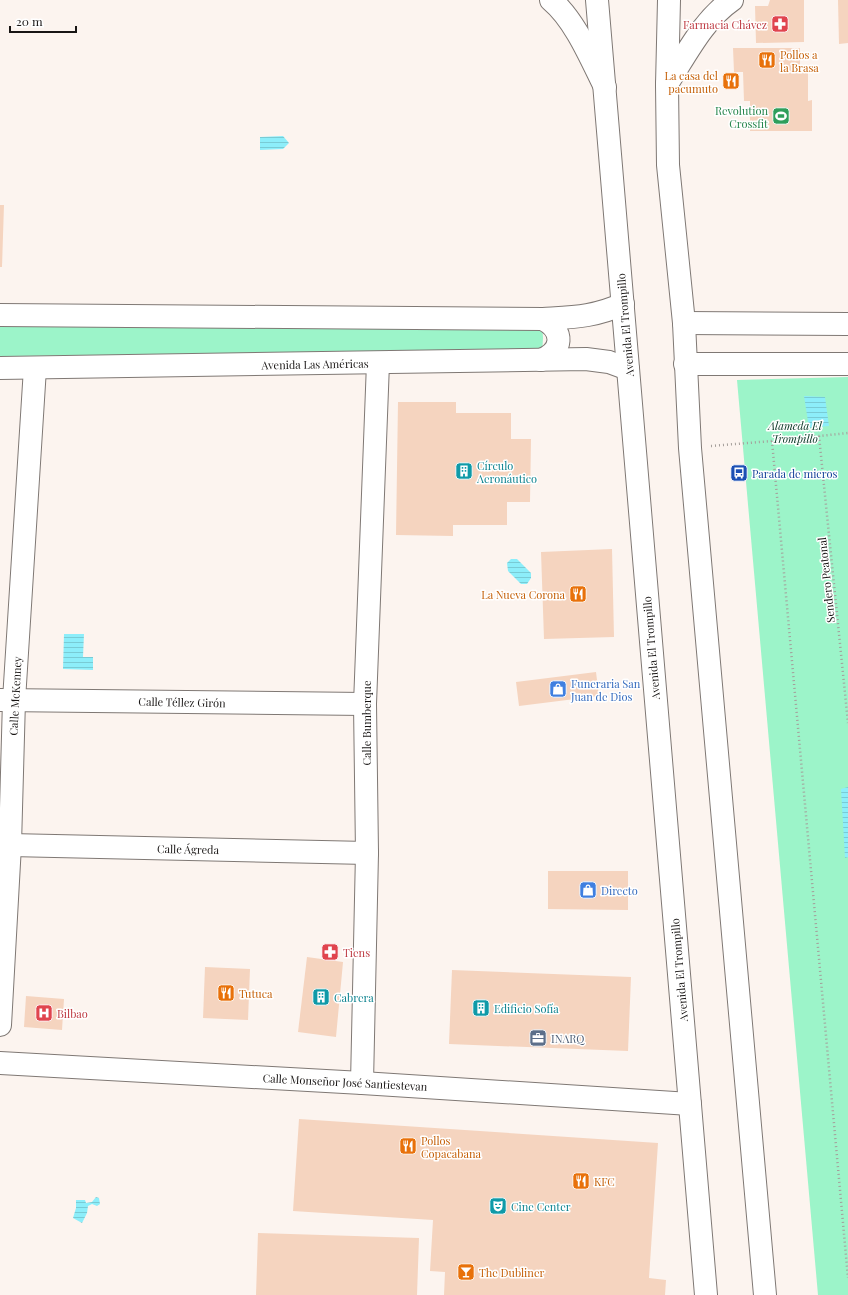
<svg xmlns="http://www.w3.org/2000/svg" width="848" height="1295" viewBox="0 0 848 1295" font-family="'Playfair Display',serif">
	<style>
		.green { fill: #9cf4c9 }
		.water { fill: url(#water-rules) }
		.building { fill: #f5d4bf }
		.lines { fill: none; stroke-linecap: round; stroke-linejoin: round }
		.street-casing { stroke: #7f7874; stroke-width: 24 }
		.secondary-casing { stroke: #7f7874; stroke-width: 24 }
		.primary-casing { stroke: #7f7874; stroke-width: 24 }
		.path { stroke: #a49e9a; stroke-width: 2.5; stroke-dasharray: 1 3; stroke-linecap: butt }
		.street { stroke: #fff; stroke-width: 22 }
		.secondary { stroke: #fff; stroke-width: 22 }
		.primary { stroke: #fff; stroke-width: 22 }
		.labels { text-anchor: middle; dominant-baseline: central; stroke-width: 3; stroke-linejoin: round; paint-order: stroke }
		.health-label { font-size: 11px; fill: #be3a42; stroke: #fff; text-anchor: start }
		.food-label { font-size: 11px; fill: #c56008; stroke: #fff; text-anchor: start }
		.leisure-label { font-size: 11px; fill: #27864d; stroke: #fff; text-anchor: end }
		.street-label { font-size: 11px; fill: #181514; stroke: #fff }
		.park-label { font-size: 11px; font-style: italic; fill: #083624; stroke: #fff }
		.culture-label { font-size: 11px; fill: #0d838f; stroke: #fff; text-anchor: start }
		.transit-label { font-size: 11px; fill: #164399; stroke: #fff; text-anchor: start }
		.shop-label { font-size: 11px; fill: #366cbe; stroke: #fff; text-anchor: start }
		.service-label { font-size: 11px; fill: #4e5e75; stroke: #fff; text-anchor: start }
	</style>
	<defs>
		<pattern id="water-rules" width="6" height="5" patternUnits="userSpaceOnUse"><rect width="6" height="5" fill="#8deefa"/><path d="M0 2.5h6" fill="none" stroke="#79cbd5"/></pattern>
	</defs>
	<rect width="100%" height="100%" fill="#fcf4ef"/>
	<g class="green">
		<polygon points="0,321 542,324 543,338 542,354 0,356"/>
		<polygon points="848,377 848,1295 818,1295 737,380"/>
	</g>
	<g class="water">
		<polygon points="283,136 289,143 283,149 260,150 260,137"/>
		<polygon points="804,396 825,397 829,426 809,428"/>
		<polygon points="511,559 517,559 531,573 531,578 527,584 521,584 508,571 507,563"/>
		<polygon points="64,634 84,634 83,657 93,657 93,670 63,669"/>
		<polygon points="848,787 848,857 845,858 841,789"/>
		<polygon points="96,1197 99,1198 100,1204 97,1206 92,1204 88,1206 87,1213 82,1223 73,1218 76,1208 76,1200 85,1200 86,1203 92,1202"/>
	</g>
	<g class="building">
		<polygon points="770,0 804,0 804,42 756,43 755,6 768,6"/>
		<polygon points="838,0 848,0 848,43 839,44"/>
		<polygon points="733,48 800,48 800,72 808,72 808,101 812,100 812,131 750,131 750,101 744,101 743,72 734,72"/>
		<polygon points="0,205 4,205 2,267 0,267"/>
		<polygon points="398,402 456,402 456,413 511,413 511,439 531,439 530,502 507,502 507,525 453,525 453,536 396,535"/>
		<polygon points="612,549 614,637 544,639 541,552"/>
		<polygon points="596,672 599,696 519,706 516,682"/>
		<polygon points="548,871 628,871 628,910 548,909"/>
		<polygon points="307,957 343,962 336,1037 298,1032"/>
		<polygon points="205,967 250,969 248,1020 203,1018"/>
		<polygon points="452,970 631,977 628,1051 449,1044"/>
		<polygon points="26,996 64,999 62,1030 24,1027"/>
		<polygon points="299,1119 658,1143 649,1278 666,1280 665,1295 444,1295 445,1272 430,1271 433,1220 293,1211"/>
		<polygon points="258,1233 419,1238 417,1295 256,1295"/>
	</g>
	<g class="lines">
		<defs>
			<g id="street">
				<path d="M551,0c24,20 40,59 54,87"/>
				<polyline points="684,323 848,324"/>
				<polyline points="685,364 848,364"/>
				<polyline points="0,700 365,704"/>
				<polyline points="10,845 367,853"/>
				<polyline points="0,1025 10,845 14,700 35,368"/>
				<polyline points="0,1063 362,1083 690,1104"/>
				<polyline points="362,1083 367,853 365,704 378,363"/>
			</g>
			<g id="secondary">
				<path d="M0,315l543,4c31,-2 51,-2 80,-15"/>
				<path d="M541,360c22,-9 24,-29 2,-41"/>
				<polyline points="0,368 586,359 609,362 628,369"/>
			</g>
			<g id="primary">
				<polyline points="597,0 706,1295"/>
				<polyline points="669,0 667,85 668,165 684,323 690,448 765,1295"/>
				<path d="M667,84c19,-29 36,-64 65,-84"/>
			</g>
		</defs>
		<use href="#street" class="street-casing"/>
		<use href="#secondary" class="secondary-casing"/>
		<use href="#primary" class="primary-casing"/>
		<g class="path">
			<polyline points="819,436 848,723"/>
			<polyline points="772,441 848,1278"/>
			<polyline points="711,446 772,441 848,433"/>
		</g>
		<use href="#street" class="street"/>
		<use href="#secondary" class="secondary"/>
		<use href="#primary" class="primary"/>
	</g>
	<defs>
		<symbol id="pharmacy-square" viewBox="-11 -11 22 22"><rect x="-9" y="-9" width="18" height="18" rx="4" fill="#e0444e" stroke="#fff"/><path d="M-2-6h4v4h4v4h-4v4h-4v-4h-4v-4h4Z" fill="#fff"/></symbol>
		<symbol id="restaurant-square" viewBox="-11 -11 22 22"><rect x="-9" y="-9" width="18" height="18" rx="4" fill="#e8710a" stroke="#fff"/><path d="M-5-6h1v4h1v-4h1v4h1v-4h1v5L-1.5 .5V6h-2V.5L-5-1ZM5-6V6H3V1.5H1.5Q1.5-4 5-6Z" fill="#fff"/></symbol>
		<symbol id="stadium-square" viewBox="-11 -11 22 22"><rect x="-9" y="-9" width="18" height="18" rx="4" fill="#2e9e5b" stroke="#fff"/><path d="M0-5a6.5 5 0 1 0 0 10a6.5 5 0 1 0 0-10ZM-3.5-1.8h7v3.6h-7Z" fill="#fff"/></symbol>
		<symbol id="building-square" viewBox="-11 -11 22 22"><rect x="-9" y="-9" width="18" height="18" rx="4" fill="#0f9aa8" stroke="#fff"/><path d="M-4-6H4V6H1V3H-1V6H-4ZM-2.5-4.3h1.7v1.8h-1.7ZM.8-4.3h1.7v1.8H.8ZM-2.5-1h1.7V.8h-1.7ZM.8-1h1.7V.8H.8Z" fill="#fff"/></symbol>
		<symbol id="bus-square" viewBox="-11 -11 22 22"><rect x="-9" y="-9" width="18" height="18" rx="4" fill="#1a4fb4" stroke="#fff"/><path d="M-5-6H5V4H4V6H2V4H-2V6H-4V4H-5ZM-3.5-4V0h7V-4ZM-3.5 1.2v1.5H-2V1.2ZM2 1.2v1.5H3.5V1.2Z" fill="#fff"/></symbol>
		<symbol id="shop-square" viewBox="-11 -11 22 22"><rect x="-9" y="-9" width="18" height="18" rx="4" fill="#3f7fe0" stroke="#fff"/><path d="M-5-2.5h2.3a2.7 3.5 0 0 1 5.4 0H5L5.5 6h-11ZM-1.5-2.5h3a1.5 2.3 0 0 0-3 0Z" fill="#fff"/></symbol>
		<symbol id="hospital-square" viewBox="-11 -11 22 22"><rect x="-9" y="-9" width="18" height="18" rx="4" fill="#e0444e" stroke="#fff"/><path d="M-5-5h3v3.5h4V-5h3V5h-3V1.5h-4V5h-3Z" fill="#fff"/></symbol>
		<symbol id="office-square" viewBox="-11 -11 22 22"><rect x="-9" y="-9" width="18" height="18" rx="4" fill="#5c6f8a" stroke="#fff"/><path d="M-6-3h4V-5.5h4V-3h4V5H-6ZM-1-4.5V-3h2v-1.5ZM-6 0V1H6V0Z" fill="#fff"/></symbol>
		<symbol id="theatre-square" viewBox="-11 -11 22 22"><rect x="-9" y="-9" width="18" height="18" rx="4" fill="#0f9aa8" stroke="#fff"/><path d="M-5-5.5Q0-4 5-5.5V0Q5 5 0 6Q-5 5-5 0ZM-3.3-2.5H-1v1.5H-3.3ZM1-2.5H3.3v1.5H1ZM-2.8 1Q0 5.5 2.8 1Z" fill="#fff"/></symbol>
		<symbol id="bar-square" viewBox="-11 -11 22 22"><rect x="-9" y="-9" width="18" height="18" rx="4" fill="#e8710a" stroke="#fff"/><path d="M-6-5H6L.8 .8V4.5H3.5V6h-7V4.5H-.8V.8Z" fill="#fff"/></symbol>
	</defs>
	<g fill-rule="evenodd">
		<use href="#pharmacy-square" x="770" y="14" width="20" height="20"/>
		<use href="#restaurant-square" x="757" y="50" width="20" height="20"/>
		<use href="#restaurant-square" x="721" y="71" width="20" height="20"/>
		<use href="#stadium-square" x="771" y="106" width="20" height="20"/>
		<use href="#building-square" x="454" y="461" width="20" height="20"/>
		<use href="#bus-square" x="729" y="463" width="20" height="20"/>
		<use href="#restaurant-square" x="568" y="584" width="20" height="20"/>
		<use href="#shop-square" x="548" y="679" width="20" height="20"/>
		<use href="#shop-square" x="578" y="880" width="20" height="20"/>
		<use href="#pharmacy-square" x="320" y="942" width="20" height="20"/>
		<use href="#restaurant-square" x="216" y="983" width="20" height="20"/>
		<use href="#building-square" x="311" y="987" width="20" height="20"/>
		<use href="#building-square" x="471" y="998" width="20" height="20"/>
		<use href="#hospital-square" x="34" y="1003" width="20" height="20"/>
		<use href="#office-square" x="528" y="1028" width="20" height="20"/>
		<use href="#restaurant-square" x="398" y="1136" width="20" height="20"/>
		<use href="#restaurant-square" x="571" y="1171" width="20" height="20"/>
		<use href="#theatre-square" x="488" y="1196" width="20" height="20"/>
		<use href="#bar-square" x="456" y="1262" width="20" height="20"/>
	</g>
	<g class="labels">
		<g class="health-label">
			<text x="767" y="24" text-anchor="end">Farmacia Chávez</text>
			<text x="343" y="952">Tiens</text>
			<text x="57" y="1013">Bilbao</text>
		</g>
		<g class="food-label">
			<text x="780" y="54">Pollos a<tspan x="780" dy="13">la Brasa</tspan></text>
			<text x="718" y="75" text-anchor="end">La casa del<tspan x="718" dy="13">pacumuto</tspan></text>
			<text x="565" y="594" text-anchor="end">La Nueva Corona</text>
			<text x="239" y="993">Tutuca</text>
			<text x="421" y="1140">Pollos<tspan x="421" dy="13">Copacabana</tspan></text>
			<text x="594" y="1181">KFC</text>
			<text x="479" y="1272">The Dubliner</text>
		</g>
		<g class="leisure-label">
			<text x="768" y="110">Revolution<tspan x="768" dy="13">Crossfit</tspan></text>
		</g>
		<g class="street-label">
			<text transform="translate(625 325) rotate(-95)">Avenida El Trompillo</text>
			<text transform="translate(315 364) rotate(-1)">Avenida Las Américas</text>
			<text transform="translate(826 580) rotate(-96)">Sendero Peatonal</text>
			<text transform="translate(651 648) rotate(-95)">Avenida El Trompillo</text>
			<text transform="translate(15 696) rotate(-87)">Calle McKenney</text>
			<text transform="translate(182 702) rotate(1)">Calle Téllez Girón</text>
			<text transform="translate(366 723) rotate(-90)">Calle Bumberque</text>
			<text transform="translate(188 849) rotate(1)">Calle Ágreda</text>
			<text transform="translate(679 970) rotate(-95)">Avenida El Trompillo</text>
			<text transform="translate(345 1082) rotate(3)">Calle Monseñor José Santiestevan</text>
		</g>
		<g class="park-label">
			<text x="795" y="425">Alameda El<tspan x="795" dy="13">Trompillo</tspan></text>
		</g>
		<g class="culture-label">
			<text x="477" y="465">Círculo<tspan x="477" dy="13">Aeronáutico</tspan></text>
			<text x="334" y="997">Cabrera</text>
			<text x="494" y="1008">Edificio Sofía</text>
			<text x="511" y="1206">Cine Center</text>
		</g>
		<g class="transit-label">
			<text x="752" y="473">Parada de micros</text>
		</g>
		<g class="shop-label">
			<text x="571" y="683">Funeraria San<tspan x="571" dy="13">Juan de Dios</tspan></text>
			<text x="601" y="890">Directo</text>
		</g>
		<g class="service-label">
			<text x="551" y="1038">INARQ</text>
		</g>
	</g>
	<path d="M10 26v6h66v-6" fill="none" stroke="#181514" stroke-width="2"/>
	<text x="16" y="26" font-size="12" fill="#181514" stroke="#ffffff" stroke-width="3" paint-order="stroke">20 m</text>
</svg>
